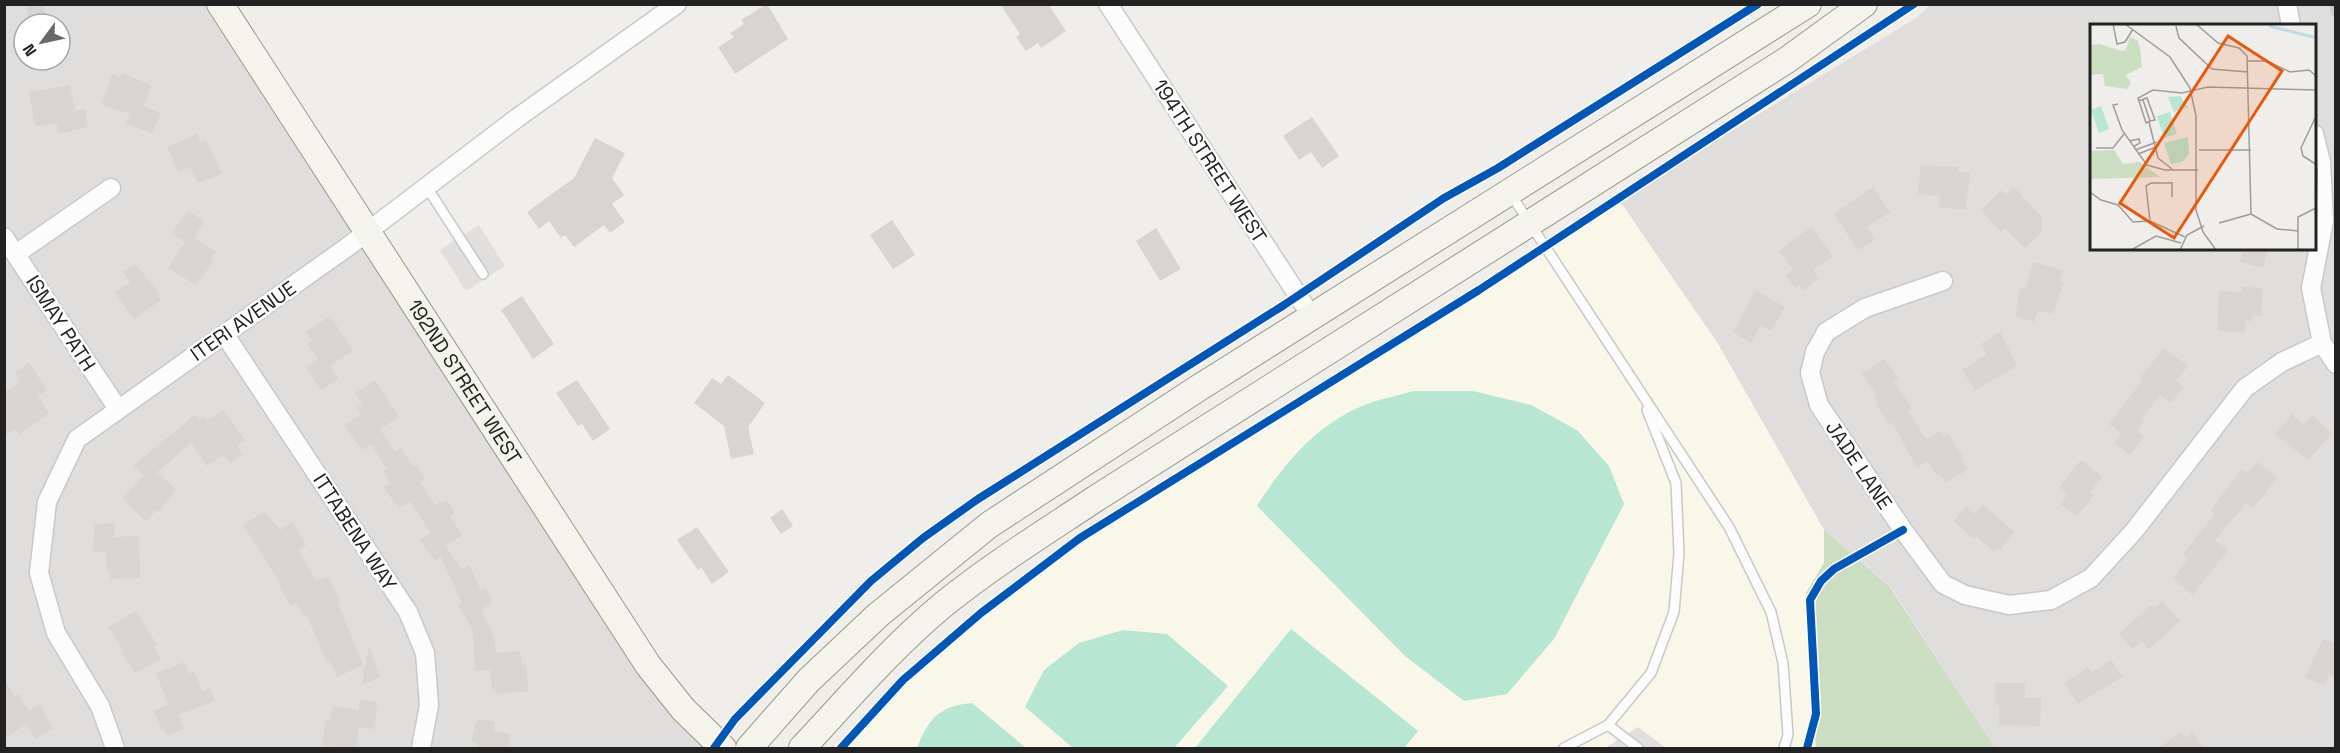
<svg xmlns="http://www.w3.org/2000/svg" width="2340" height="753" viewBox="0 0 2340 753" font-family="'Space Grotesk',sans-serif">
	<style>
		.residential { fill: #dfdedc; fill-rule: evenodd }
		.education { fill: #f8f7e8 }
		.forest { fill: #cbdec1 }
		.pitch { fill: #b7e6d2 }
		.parking { fill: #e0dfde }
		.building { fill: #d7d4d2 }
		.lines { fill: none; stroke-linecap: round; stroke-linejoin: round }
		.lane-casing { stroke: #c9c8c7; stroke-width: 12 }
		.street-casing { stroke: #c9c8c7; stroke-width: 21 }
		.secondary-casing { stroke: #999a82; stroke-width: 28 }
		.lane { stroke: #fdfcfc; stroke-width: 9 }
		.street { stroke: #fdfcfc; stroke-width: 18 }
		.secondary { stroke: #f4f4ed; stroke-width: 26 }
		.rail { stroke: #ccc; stroke-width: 4.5; stroke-dasharray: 12 12; stroke-linecap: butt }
		.cycleway-casing { stroke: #fff; stroke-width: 11 }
		.cycleway { stroke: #0057b8; stroke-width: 8 }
		.labels { text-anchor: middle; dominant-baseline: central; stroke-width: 5; stroke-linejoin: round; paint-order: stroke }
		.street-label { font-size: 20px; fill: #222; stroke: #fff }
		.inset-river { fill: none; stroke: #bfdbe3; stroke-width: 3 }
		.inset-road { fill: none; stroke: #9e9c9b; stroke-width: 1.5 }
		.view { fill: #e8590c; fill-opacity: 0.15; stroke: #e8590c; stroke-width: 3 }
		.inset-edge { fill: none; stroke: #222; stroke-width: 3 }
	</style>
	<rect width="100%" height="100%" fill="#f0eeeb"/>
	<g class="residential">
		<path d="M4,5h216l386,597 116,146h-717zM24,24h36v36h-36z"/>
		<path d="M1930,5h405v743h-340l-104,-161 -67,-57 -106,-186 -99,-144 297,-182zM2091,26h223v223h-223z"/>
	</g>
	<polygon class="education" points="1619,200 1718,344 1824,530 1824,563 1806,593 1816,748 840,748 886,695 964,626 1050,557 1145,496 1353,371"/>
	<polygon class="forest" points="1824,530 1890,587 1995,748 1816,748 1806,593 1824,563"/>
	<g class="pitch">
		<path d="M1414,391h59l58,14 46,25 32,36 15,38 -70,135 -47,55 -43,7 -59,-45 -148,-150c26,-41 57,-79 103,-99 17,-8 37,-11 54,-16z"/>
		<polygon points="1291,629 1418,731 1404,748 1195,748"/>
		<polygon points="1123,630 1167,634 1228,686 1174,748 1073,748 1025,707 1044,670 1079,643"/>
		<path d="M972,703l54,45h-109c11,-29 22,-42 55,-45z"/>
	</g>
	<g class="parking">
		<polygon points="479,225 505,266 466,291 440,250"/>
		<polygon points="1638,727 1666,748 1605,748"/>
	</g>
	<g class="building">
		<polygon points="26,4 44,4 46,20 29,22"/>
		<polygon points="767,4 788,39 735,74 718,47 734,37 730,33 744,24 741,20"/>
		<polygon points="1000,4 1048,4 1066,31 1041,48 1038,43 1026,51 1016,37 1020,34"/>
		<polygon points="122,73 151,85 144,107 160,113 153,133 126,124 130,114 102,105 112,74 121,77"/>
		<polygon points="70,85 75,111 85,109 88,127 58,134 57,124 35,126 29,92"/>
		<polygon points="1312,117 1339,156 1322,168 1311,152 1299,160 1283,136"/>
		<polygon points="197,134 201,142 206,140 222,174 198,183 191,167 178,172 167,147"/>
		<polygon points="595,138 625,153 612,178 624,195 612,204 625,222 610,233 604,225 574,247 565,235 561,238 549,221 539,229 527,212 574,178"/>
		<polygon points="1921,165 1958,167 1958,172 1970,173 1966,209 1939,208 1940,196 1918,194"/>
		<polygon points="1873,187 1890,212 1867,227 1875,240 1858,250 1834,214"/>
		<polygon points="2014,187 2042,217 2042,232 2025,248 2005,228 2001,232 1981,210 2001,190 2005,195"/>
		<polygon points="188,211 204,221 194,238 216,252 211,261 213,262 196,285 168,268 185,242 171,233"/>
		<polygon points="892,220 915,255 893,269 870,235"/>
		<polygon points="1811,227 1833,256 1813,270 1819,278 1803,290 1798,285 1796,289 1785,275 1793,270 1779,251"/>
		<polygon points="1156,228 1181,269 1160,281 1136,241"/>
		<polygon points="2243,249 2268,249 2263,268 2240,262"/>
		<polygon points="2033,262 2063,270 2060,281 2064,282 2053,314 2037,311 2034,322 2015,316 2020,288 2025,289"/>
		<polygon points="135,264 161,295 158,296 161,300 134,319 115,293 130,282 123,272"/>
		<polygon points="2242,287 2263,288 2261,316 2252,316 2252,321 2245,321 2245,333 2217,331 2219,291 2242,292"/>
		<polygon points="1756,290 1785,307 1771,331 1761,325 1751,343 1733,332"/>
		<polygon points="522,296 554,344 533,359 501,310"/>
		<polygon points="330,316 353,350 330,366 339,378 322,390 306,368 318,359 307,344 312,341 306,332"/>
		<polygon points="2000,332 2017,366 1975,390 1962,370 1987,354 1981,344"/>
		<polygon points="2164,348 2188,366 2176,380 2184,387 2171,403 2160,395 2142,418 2145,420 2137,431 2144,437 2130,455 2114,443 2121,433 2109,424 2143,380 2140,378"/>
		<polygon points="1884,359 1898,378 1893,381 1912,408 1908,411 1926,439 1939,431 1944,437 1948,434 1963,457 1960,458 1968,469 1946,483 1940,474 1937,476 1927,461 1917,468 1892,422 1889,424 1876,404 1878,402 1874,396 1876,394 1862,374"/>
		<polygon points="29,363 47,390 38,396 49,414 19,434 15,429 4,436 4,392 20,382 15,373"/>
		<polygon points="728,375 765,403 748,427 754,454 731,459 724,426 694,403 712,378 721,384"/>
		<polygon points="375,380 399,417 380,429 395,452 401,448 413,467 416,465 425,479 420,482 435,505 447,500 455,513 450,516 462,535 445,546 462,569 469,565 481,590 486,588 492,602 482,610 494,637 496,653 520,651 522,665 526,665 529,691 496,694 495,689 492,689 490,670 475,671 473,631 458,604 462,603 441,557 435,561 419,540 431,533 410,501 399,508 383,487 390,483 383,472 387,469 371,444 362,450 344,426 361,414 356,407 362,403 355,393"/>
		<polygon points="577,380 610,429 593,441 582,424 578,426 556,393"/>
		<polygon points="223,409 245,440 237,446 243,454 230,463 224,454 207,466 191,443 157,472 176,490 158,512 156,510 146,521 122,498 144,475 134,465 195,415 199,420 204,417 207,421"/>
		<polygon points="2292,414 2304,425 2312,415 2332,433 2308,460 2275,434"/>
		<polygon points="2081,460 2102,477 2090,492 2094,495 2077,516 2060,504 2067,495 2059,488"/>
		<polygon points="2258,462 2277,478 2253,508 2246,503 2215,540 2228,550 2193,595 2173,579 2188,559 2183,554 2215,514 2211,510 2242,469 2248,473"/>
		<polygon points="1983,505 2015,532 2000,550 1998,548 1995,552 1976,536 1974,539 1954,521 1966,506 1975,514"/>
		<polygon points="782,509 793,526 781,534 770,518"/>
		<polygon points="264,512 280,530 292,522 306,545 298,550 316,580 328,577 341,602 338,604 363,665 337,677 330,660 326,661 307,616 305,617 296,603 291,606 279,585 281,584 243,525"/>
		<polygon points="115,523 114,537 139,536 140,578 111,579 110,572 107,572 106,552 93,552 95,524"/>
		<polygon points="697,527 729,572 712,584 701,567 698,570 677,540"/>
		<polygon points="2162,601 2180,621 2149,649 2142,641 2133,649 2119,634 2151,605 2154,608"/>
		<polygon points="136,611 157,645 154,647 161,659 136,673 121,652 123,651 109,627"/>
		<polygon points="2323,639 2336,644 2336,677 2329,674 2324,685 2305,678"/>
		<polygon points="369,645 380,677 362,685"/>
		<polygon points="2111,660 2123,676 2078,704 2064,683 2088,667 2092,672"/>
		<polygon points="185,662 189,674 194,672 202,691 210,688 215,701 179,714 184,729 167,736 164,729 161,730 154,711 168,705 156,673"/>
		<polygon points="4,679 15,696 19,694 29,711 40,704 53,729 36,739 26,724 4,739"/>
		<polygon points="1995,683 2025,683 2025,698 2041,698 2040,726 1999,725 1999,705 1995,705"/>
		<polygon points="360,699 377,702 375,729 359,727 356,748 322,746 326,720 330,720 333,706 358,710"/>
		<polygon points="477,719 495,722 493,731 510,734 508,748 477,748 478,744 471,741"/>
		<polygon points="2181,732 2186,738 2193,732 2204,748 2159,748"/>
	</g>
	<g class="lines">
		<defs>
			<g id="lane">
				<polyline points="426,186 483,274"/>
				<polyline points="1510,193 1729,527 1771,612 1783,663 1788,735 1784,748"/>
				<polyline points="1608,725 1638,748"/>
				<polyline points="1564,748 1608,725 1651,673 1674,612 1679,553 1676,483 1647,410"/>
			</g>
			<g id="street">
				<polyline points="1108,4 1312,317"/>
				<polyline points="2287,4 2291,26"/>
				<polyline points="2314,134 2321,162 2324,221 2311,288 2322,343 2336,364"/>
				<polyline points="4,237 118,409"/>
				<polyline points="16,254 111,188"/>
				<polyline points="1943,281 1865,308 1826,332 1815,352 1810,373 1819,405 1903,530 1943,584 1965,595 2009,605 2051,600 2091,578 2134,531 2245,388 2282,362 2322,343"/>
				<polyline points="225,335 408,612 425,653 429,705 421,748"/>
				<polyline points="115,748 100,706 56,633 39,573 47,502 77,439 346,248 517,118 677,4"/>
			</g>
			<g id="secondary">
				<path id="s1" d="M220,4l428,661 35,44 40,39"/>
				<polyline points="749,748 809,680 878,615 989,525 1197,389 1808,4"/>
				<path d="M802,748c46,-49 90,-101 142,-144 47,-38 100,-71 151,-105l692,-439 77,-56"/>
			</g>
		</defs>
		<use href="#lane" class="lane-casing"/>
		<use href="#street" class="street-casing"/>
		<use href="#secondary" class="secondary-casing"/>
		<use href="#lane" class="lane"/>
		<use href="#street" class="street"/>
		<use href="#secondary" class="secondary"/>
		<polyline class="rail" points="2331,4 2336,22"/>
		<defs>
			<g id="cycleway">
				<polyline points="714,748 735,719 871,581 923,538 978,499 1284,305 1444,198 1498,168 1758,4"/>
				<polyline points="841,748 903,680 981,613 1080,538 1479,290 1914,4"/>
				<polyline points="1807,748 1816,714 1810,600 1821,581 1834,569 1903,530"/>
			</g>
		</defs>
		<use href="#cycleway" class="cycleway-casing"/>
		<use href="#cycleway" class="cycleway"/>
	</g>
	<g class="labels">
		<g class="street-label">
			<text transform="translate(1210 161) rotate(57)">194TH STREET WEST</text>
			<text transform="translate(243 321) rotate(-35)">ITERI AVENUE</text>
			<text transform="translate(61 323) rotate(57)">ISMAY PATH</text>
			<text stroke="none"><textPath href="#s1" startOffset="450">192ND STREET WEST</textPath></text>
			<text transform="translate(1859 465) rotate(56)">JADE LANE</text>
			<text transform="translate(355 532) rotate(57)">ITTABENA WAY</text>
		</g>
	</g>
	<g transform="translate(2090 24)">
		<rect width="226" height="226" fill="#f0eeeb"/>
		<path d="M40,13l7,3 3,8 2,19 -16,8 5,8 -4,6 -22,-3 -2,-12 -13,1v-30l10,-1 21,7 5,-1zM24,126l9,14 17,-2 20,15 -70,2v-28z" fill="#cbdec1"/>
		<path d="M90,72l8,11 -14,5 -6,-15zM11,82l8,23 -10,4 -8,-23zM80,88l7,22 -13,4 -7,-22zM98,113l1,17 -7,8 -11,2 -7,-21z" fill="#b7e6d2"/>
		<path class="inset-river" d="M179,2l48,12"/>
		<path class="inset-road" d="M23,0l4,20 8,-2 8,-13M35,0l45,33 20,31 6,28v94l7,22 13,18M69,0h36M106,0l22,19 21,5 8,8 4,158M86,2l3,12 33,31 36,3M157,37h20l23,11 19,-2 8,7M53,76l7,21M48,77l9,-3 8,22 -5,1M28,80l-5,1 9,25 25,35 18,5h33M227,90l-16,34 2,8 14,9M60,97l-4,2 -8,-25 15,-8 29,3 26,-6 109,3M59,98l9,36 14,11M39,117l10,-2 1,4 -7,4M6,124h17l11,-14M45,126l22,-8M109,126h52M48,130l18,-7M0,168l11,8 17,5 15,17 17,-1 35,16M161,190l26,15 21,2M60,197l-4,-35 5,-3h21v14M129,199l32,-9M41,226l25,-14 25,7M90,226l7,-15 17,-9M208,226v-33l18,-9 1,-39"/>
		<path class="view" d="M138,12l54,35 -108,167 -54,-35z"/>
		<rect width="226" height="226" class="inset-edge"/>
	</g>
	<rect width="2340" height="753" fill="none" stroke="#222222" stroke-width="12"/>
	<g transform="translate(42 42) rotate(237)"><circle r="28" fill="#ffffff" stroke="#a7a7a7" stroke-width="1.5"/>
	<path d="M0-4.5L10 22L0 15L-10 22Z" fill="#6a6968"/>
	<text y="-9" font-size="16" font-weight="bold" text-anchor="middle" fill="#222222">N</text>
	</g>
</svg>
